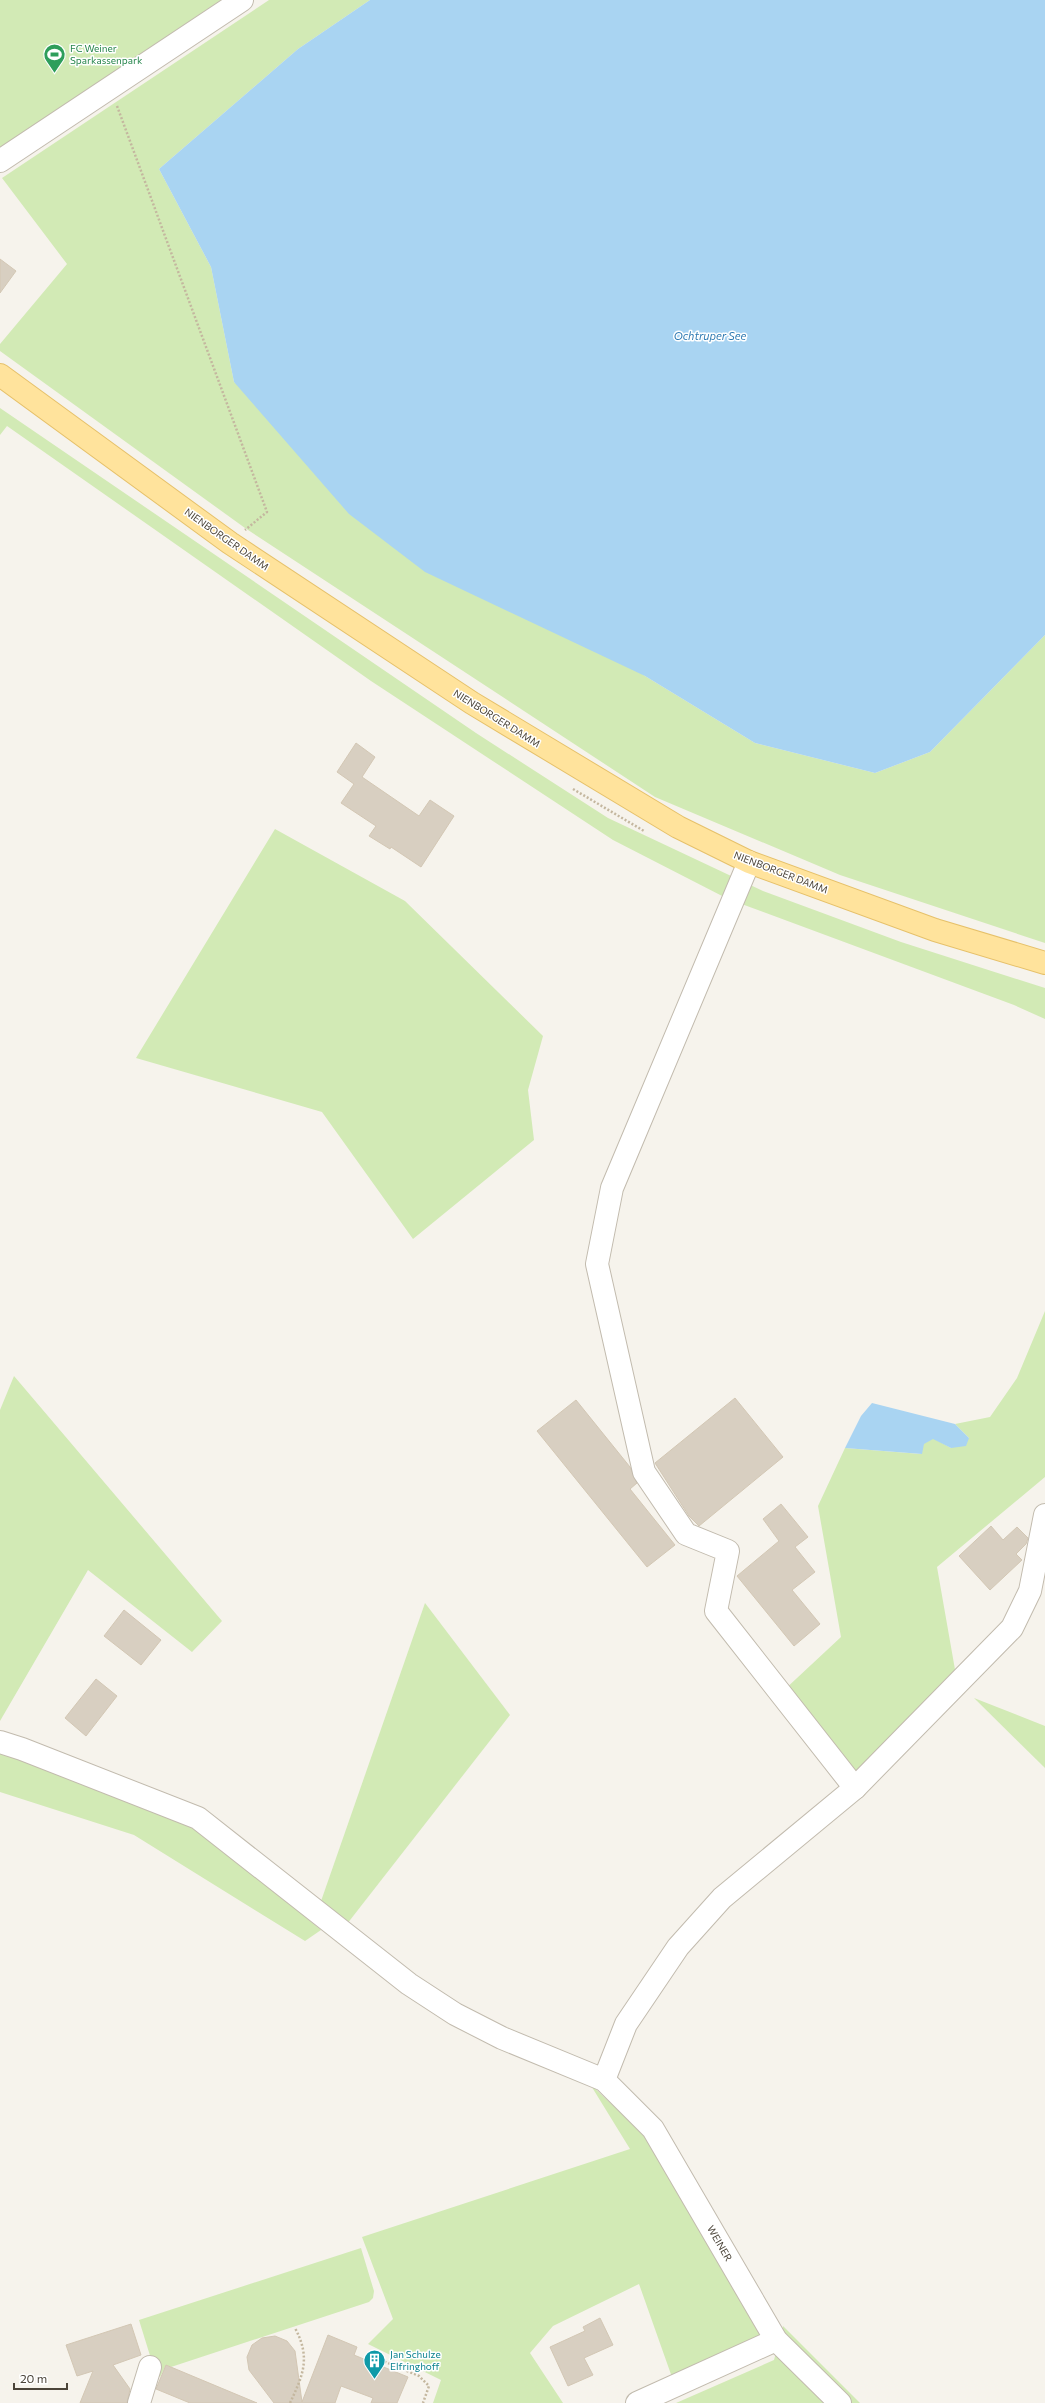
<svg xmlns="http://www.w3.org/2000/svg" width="1045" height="2403" viewBox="0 0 1045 2403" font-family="Commissioner,sans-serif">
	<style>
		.green { fill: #d2eab5 }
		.water { fill: #a9d4f2 }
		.building { fill: #d8cfc1; stroke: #d3c7b4 }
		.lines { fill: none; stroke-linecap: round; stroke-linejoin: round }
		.minor-casing { stroke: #c2bbae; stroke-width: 24 }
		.major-casing { stroke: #e6c16a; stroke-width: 24 }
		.path { stroke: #c4b79f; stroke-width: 2.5; stroke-dasharray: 2 2; stroke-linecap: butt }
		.minor { stroke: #fff; stroke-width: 22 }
		.major { stroke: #ffe39c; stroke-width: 22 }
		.labels { text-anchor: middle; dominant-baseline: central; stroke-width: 3; stroke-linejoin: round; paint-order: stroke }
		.leisure-label { font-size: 10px; fill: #27864d; stroke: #fff; text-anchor: start }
		.street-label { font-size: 10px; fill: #4b4439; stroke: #fff }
		.culture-label { font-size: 10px; fill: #0d838f; stroke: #fff; text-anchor: start }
		.water-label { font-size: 11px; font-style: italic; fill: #2e7ab2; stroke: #fff }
	</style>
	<rect width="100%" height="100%" fill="#f6f3ec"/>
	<g class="green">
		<polygon points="0,0 221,0 0,148"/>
		<polygon points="269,0 370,0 298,49 159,169 211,267 234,382 645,676 755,743 875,773 930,752 1045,635 1045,943 840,875 655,797 245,528 0,351 0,344 67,264 2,178"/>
		<polygon points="0,408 476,733 608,818 763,891 901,942 1045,988 1045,1019 1014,1005 728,899 613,840 371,681 7,426 0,435"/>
		<polygon points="275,829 405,901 543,1036 528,1090 534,1140 413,1239 322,1112 136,1058"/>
		<polygon points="1045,1311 1045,1477 937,1567 957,1681 853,1778 782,1692 841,1637 818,1506 845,1448 921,1454 923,1444 933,1438 951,1448 969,1438 955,1424 990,1417 1017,1378"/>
		<polygon points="14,1376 222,1621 192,1652 88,1570 0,1721 0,1410"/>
		<polygon points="425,1603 510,1715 347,1924 320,1904"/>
		<polygon points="974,1698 1045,1726 1045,1768"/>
		<polygon points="0,1749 194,1824 321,1930 305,1941 134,1835 0,1792"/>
		<polygon points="590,2084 647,2137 767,2335 673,2380 639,2284 553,2326 530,2353 563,2403 433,2403 441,2380 368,2344 393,2319 362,2237 630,2149"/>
		<polygon points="361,2248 374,2291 373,2298 369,2302 171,2367 166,2365 160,2377 156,2375 139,2320"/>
		<polygon points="783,2326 860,2403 676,2403 774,2360"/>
	</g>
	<g class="water">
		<polygon points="370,0 1045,0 1045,635 930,752 875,773 755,743 645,676 425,572 349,514 234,382 211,267 159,169 298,49"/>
		<polygon points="872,1403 955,1424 969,1438 966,1446 951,1448 933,1439 924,1444 922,1454 845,1448 861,1416"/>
	</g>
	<g class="building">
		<polygon points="0,259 16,271 0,293"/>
		<polygon points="356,743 375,757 362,777 419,816 430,800 454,816 421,867 391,847 390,849 369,836 376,826 341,803 354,784 337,772"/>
		<polygon points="735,1398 783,1457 699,1526 689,1516 655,1463"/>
		<polygon points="576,1400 630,1467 637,1483 630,1489 675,1545 647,1567 537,1431"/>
		<polygon points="781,1504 808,1537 795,1547 815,1572 792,1590 820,1624 794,1646 737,1576 779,1541 763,1519"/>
		<polygon points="991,1526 1003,1540 1017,1527 1028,1538 1026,1544 1016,1554 1022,1560 990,1590 959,1556"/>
		<polygon points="124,1610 161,1640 141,1665 104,1636"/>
		<polygon points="96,1679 117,1696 86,1736 65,1718"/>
		<polygon points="600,2318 613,2345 584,2358 593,2375 568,2386 550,2347 585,2331 583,2327"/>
		<polygon points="131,2324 141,2355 113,2365 130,2389 127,2403 80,2403 93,2371 77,2376 66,2345"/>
		<polygon points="328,2335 357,2347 354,2355 408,2377 397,2403 371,2403 373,2398 341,2386 335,2403 274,2403 249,2370 247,2357 252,2345 262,2338 275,2336 287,2341 295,2351 302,2402"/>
		<polygon points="166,2365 257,2403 190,2403 156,2389"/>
	</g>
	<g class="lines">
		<defs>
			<g id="minor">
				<polyline points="0,161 242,0"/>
				<polyline points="749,862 612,1188 597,1264 644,1472 686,1534 728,1551 716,1611 855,1788"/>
				<polyline points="0,1742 22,1749 198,1818 409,1984 455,2014 502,2038 604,2080 653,2129 776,2340 840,2403"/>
				<polyline points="604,2080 626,2024 678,1947 722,1898 855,1788 1012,1628 1030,1591 1045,1515"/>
				<polyline points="139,2403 150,2367"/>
				<polyline points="637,2403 776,2340"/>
			</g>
			<polyline id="major" points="0,375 230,543 472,703 678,827 749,862 935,930 1045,963"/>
		</defs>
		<use href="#minor" class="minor-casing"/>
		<use href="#major" class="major-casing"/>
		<g class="path">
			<polyline points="117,106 267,512 245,530"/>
			<polyline points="573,789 644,831"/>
			<polyline points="366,2354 419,2376 429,2386 423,2403"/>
			<path d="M290,2403c13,-28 21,-45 5,-75"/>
		</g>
		<use href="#minor" class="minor"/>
		<use href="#major" class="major"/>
	</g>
	<defs>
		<symbol id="stadium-pin" viewBox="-11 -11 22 30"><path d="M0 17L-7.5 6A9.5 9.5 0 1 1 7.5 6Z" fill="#2e9e5b" stroke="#fff"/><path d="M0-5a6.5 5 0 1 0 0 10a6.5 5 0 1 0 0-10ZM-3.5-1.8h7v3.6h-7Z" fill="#fff"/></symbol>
		<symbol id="building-pin" viewBox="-11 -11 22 30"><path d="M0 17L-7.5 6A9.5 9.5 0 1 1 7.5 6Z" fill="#0f9aa8" stroke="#fff"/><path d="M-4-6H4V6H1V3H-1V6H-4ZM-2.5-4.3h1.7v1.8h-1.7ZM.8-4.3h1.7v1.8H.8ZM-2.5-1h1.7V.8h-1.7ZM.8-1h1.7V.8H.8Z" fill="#fff"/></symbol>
	</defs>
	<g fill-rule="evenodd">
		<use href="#stadium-pin" x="42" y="42" width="25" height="34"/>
		<use href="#building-pin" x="362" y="2348" width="25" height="34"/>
	</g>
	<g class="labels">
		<g class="leisure-label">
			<text x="70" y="48">FC Weiner<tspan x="70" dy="12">Sparkassenpark</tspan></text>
		</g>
		<g class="street-label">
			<text transform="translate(227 539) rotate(35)">NIENBORGER DAMM</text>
			<text transform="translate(497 718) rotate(32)">NIENBORGER DAMM</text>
			<text transform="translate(781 872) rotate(21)">NIENBORGER DAMM</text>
			<text transform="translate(720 2243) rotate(60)">WEINER</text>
		</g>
		<g class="culture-label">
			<text x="390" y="2354">Jan Schulze<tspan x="390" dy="12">Elfringhoff</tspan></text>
		</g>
		<g class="water-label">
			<text x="710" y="335">Ochtruper See</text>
		</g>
	</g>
	<path d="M14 2383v6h53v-6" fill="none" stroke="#4b4439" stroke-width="2"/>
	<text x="20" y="2383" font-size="12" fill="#4b4439" stroke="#ffffff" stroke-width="3" paint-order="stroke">20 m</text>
</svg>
